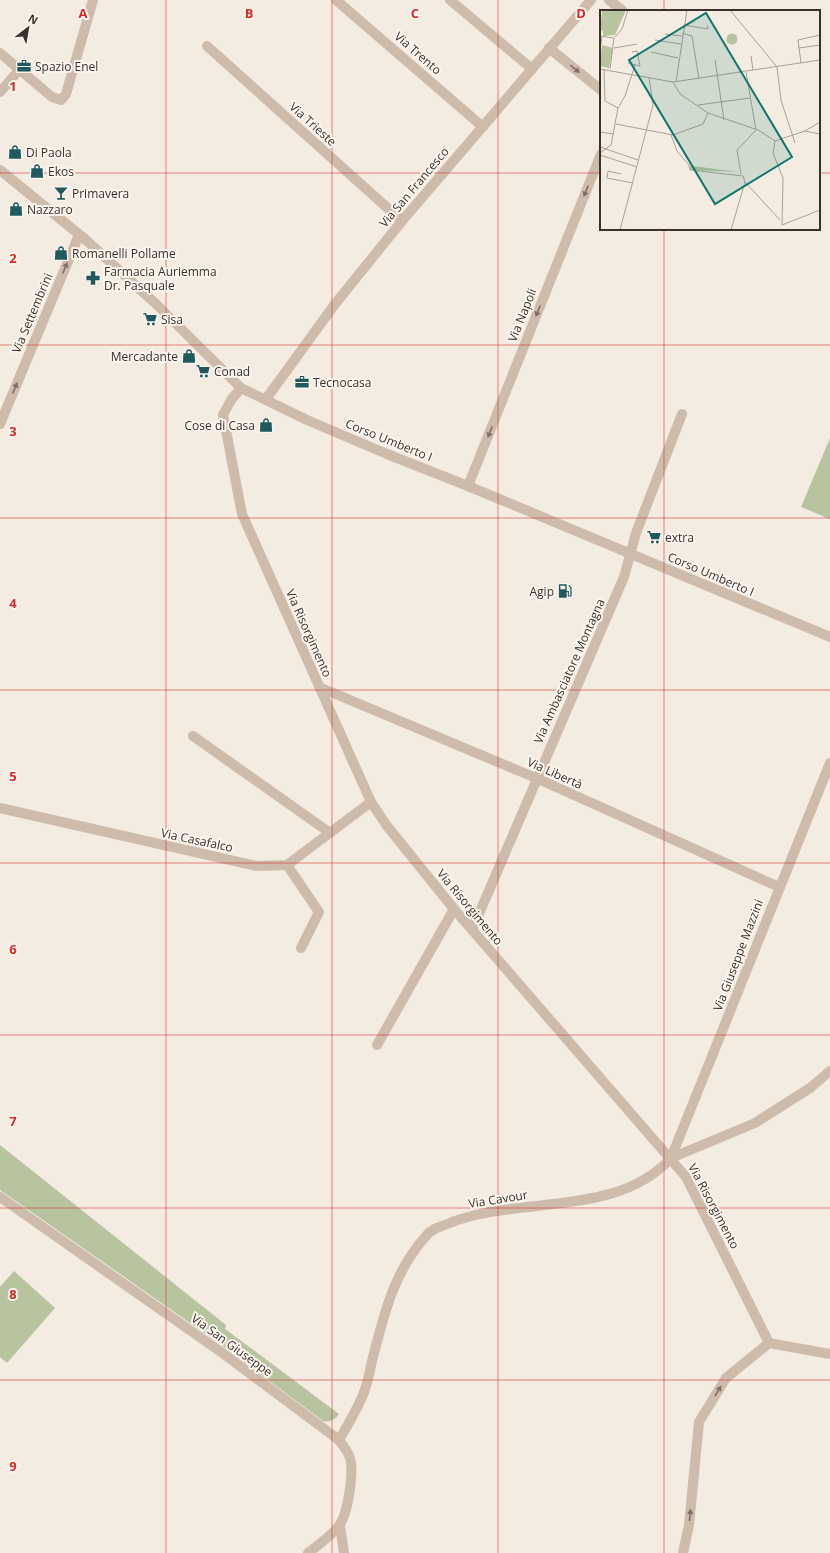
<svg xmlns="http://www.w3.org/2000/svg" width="830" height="1553" viewBox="0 0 830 1553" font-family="'Open Sans',sans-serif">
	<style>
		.green { fill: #b8c4a0 }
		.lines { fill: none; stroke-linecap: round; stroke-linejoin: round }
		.minor { stroke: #cdbbac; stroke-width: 10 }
		.oneway { fill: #7d6f65 }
		.grid { fill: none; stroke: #d62828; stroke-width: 1; stroke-opacity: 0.55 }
		.labels { text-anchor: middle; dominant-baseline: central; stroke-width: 4; stroke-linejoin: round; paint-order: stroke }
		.street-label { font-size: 12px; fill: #3b302b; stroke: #fbf5ee }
		.poi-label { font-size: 12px; fill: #3b302b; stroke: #fbf5ee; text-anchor: start }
		.inset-road { fill: none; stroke: #aaa098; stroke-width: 1 }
		.view { fill: #0f766e; fill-opacity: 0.15; stroke: #0f766e; stroke-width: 2 }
		.inset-edge { fill: none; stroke: #3b302b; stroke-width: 2 }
		.grid-label { font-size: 13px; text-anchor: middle; font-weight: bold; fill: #d62828; stroke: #fbf5ee; stroke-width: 4; stroke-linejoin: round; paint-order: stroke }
	</style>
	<rect width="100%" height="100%" fill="#f4ebe1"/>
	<g class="green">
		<polygon points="830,438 830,519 801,507"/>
		<path d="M0,1145l226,180 -1,4 114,85c-3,5 -10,9 -16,7l-103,-77 -220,-154z"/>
		<polygon points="14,1271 55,1308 7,1363 0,1357 0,1287"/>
	</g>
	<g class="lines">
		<g class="minor">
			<polyline points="336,0 483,127"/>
			<polyline points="450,0 532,69"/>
			<polyline points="609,0 623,11"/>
			<polyline points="207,46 402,221"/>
			<polyline points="549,48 601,90"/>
			<polyline points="0,53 52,97 61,100 66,94 93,0"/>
			<polyline points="0,92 20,69"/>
			<polyline points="0,170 86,240 155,303 241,388 307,420 387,454 468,486 830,637"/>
			<polyline points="241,388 231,400 223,415 242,514 371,802 387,826 454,909 686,1177 769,1343 830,1354"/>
			<polyline points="266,399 335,304 402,221 591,0"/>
			<polyline points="0,424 79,235"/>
			<polyline points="468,486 601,154"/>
			<polyline points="319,687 536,778 779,887"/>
			<polyline points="193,736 330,833"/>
			<polyline points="0,808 257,866 287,865 371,802"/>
			<polyline points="287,865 319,912 301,948"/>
			<polyline points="472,930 624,577 636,533 682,414"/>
			<polyline points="377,1045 454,909"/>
			<polyline points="671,1158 755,1123 810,1088 830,1071"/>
			<path d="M0,1197l221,155 118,88c4,6 9,11 11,18 4,14 -2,58 -12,69 -8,10 -20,18 -30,26"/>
			<path d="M339,1440c9,-15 17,-29 24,-45 5,-12 7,-26 10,-38 12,-46 21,-85 53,-121 6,-8 17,-10 26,-14 69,-26 166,-5 219,-64l159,-395"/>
			<polyline points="340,1526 344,1553"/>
			<polyline points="683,1553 689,1525 699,1422 726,1378 769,1343"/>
		</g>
	</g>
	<defs><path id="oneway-solid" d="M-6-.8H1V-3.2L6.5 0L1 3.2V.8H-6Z"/></defs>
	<g class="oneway">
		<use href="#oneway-solid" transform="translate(575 69) rotate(39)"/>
		<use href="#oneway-solid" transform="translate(586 191) rotate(112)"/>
		<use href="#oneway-solid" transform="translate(65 268) rotate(-67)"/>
		<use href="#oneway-solid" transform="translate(538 311) rotate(112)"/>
		<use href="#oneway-solid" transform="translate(15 388) rotate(-67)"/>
		<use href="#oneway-solid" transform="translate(490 432) rotate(112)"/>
		<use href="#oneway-solid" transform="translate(718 1391) rotate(-59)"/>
		<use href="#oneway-solid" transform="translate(690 1515) rotate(-84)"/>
	</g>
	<path class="grid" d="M166,0v1553M332,0v1553M498,0v1553M664,0v11M0,173h601M819,173h11M664,229v1324M0,345h830M0,518h830M0,690h830M0,863h830M0,1035h830M0,1208h830M0,1380h830"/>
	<defs>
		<symbol id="office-bare" viewBox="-9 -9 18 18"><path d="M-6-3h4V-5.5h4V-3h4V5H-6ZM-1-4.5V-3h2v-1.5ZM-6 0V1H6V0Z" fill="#1f5a5e" stroke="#fbf5ee" stroke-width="2.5" paint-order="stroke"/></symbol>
		<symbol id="shop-bare" viewBox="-9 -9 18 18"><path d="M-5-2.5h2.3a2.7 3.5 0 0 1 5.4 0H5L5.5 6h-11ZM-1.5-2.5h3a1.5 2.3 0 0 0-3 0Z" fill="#1f5a5e" stroke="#fbf5ee" stroke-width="2.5" paint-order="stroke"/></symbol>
		<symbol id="bar-bare" viewBox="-9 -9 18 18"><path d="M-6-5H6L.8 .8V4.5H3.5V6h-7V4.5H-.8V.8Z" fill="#1f5a5e" stroke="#fbf5ee" stroke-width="2.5" paint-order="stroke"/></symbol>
		<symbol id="pharmacy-bare" viewBox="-9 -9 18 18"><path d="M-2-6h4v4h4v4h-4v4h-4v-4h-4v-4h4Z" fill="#1f5a5e" stroke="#fbf5ee" stroke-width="2.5" paint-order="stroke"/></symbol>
		<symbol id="supermarket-bare" viewBox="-9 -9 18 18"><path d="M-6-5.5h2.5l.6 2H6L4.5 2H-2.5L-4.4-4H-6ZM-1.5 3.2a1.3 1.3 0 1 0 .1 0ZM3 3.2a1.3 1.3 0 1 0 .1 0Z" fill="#1f5a5e" stroke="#fbf5ee" stroke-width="2.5" paint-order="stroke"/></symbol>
		<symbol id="fuel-bare" viewBox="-9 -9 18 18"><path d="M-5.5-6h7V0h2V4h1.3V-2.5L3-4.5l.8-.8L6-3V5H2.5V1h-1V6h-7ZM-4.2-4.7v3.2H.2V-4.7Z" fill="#1f5a5e" stroke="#fbf5ee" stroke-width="2.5" paint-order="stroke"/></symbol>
	</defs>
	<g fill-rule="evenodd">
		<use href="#office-bare" x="14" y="56" width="20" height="20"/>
		<use href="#shop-bare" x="5" y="142" width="20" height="20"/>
		<use href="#shop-bare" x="27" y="161" width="20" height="20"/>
		<use href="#bar-bare" x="51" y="183" width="20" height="20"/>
		<use href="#shop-bare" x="6" y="199" width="20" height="20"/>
		<use href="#shop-bare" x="51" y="243" width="20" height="20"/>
		<use href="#pharmacy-bare" x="83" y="268" width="20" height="20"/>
		<use href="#supermarket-bare" x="140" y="309" width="20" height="20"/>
		<use href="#shop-bare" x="179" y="346" width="20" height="20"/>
		<use href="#supermarket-bare" x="193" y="361" width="20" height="20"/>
		<use href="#office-bare" x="292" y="372" width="20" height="20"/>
		<use href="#shop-bare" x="256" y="415" width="20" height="20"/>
		<use href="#supermarket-bare" x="644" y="527" width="20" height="20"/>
		<use href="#fuel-bare" x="555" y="581" width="20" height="20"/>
	</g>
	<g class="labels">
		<g class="street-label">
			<text transform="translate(418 53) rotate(41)">Via Trento</text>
			<text transform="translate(313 124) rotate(42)">Via Trieste</text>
			<text transform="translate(414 187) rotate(-50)">Via San Francesco</text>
			<text transform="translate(32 313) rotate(-67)">Via Settembrini</text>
			<text transform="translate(522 315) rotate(-68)">Via Napoli</text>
			<text transform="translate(389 440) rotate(22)">Corso Umberto I</text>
			<text transform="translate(711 574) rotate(23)">Corso Umberto I</text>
			<text transform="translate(309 633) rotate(66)">Via Risorgimento</text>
			<text transform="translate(569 671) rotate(-66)">Via Ambasciatore Montagna</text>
			<text transform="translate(555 773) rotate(24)">Via Libertà</text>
			<text transform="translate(197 840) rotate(12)">Via Casafalco</text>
			<text transform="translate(470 907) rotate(50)">Via Risorgimento</text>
			<text transform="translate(738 955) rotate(-69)">Via Giuseppe Mazzini</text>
			<text transform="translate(498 1199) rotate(-9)">Via Cavour</text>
			<text transform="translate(714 1206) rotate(62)">Via Risorgimento</text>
			<text transform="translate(232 1345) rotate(36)">Via San Giuseppe</text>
		</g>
		<g class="poi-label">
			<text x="35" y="66">Spazio Enel</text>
			<text x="26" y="152">Di Paola</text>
			<text x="48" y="171">Ekos</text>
			<text x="72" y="193">Primavera</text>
			<text x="27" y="209">Nazzaro</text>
			<text x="72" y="253">Romanelli Pollame</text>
			<text x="104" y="271">Farmacia Auriemma<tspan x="104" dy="14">Dr. Pasquale</tspan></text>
			<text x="161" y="319">Sisa</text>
			<text x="178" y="356" text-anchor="end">Mercadante</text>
			<text x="214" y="371">Conad</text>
			<text x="313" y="382">Tecnocasa</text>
			<text x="255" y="425" text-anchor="end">Cose di Casa</text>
			<text x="665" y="537">extra</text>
			<text x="554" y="591" text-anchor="end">Agip</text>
		</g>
	</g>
	<g transform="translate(600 10)">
		<rect width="220" height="220" fill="#f4ebe1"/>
		<path d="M26,0l-11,25 -12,1v-5l-3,-1 2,-19zM126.5 29a5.5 5.5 0 1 1 11 0a5.5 5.5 0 1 1-11 0ZM2,35l11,3 -4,20 -9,-2zM90,156h2l47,6 -49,-2z" fill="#b8c4a0"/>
		<path class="inset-road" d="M130,0l47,57 4,33 14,43M84,15l24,4 -1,-4M82,23l10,3 7,43M65,24l17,2M0,26l14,2M15,27l7,-8 6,-19M55,30l26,4M14,38l23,-4M199,38l21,-3M0,39l2,-12M51,42l27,6M151,46l2,14M115,50l9,60M28,53l12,3 -3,-15 -5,1M201,53l-3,-23 22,-5M0,59l73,13 147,-22M4,59l1,32 13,7M10,59l4,-31M73,72l7,12 28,19 50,17 17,11 30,-10 15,-9M76,72l11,-72M98,95l52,-7M16,114l57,11 30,-11 5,-11M205,121l15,3M0,122l14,2M71,125l6,16 12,14 1,5 53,6 2,6 -14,48M175,131l-2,12 10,25 -1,47M0,137l38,13M0,143l11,-8 7,-37 7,-12 10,-31M0,145l37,12M21,164l-13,-3 -1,7 26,5M141,164l-4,-24 19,-20 -10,-58M145,172l35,38M182,215l38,-15M20,220l33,-125 -4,-28"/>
		<path class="view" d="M106,3l86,144 -77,47 -86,-144z"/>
		<rect width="220" height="220" class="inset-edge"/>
	</g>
	<g class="grid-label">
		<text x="83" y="18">A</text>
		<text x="249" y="18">B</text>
		<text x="415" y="18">C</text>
		<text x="581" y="18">D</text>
		<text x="13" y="91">1</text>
		<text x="13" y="263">2</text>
		<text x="13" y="436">3</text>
		<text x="13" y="608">4</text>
		<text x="13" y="781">5</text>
		<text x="13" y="954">6</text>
		<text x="13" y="1126">7</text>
		<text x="13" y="1299">8</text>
		<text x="13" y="1471">9</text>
	</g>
	<g transform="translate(28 28) rotate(31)" stroke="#fbf5ee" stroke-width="3" paint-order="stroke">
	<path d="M0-3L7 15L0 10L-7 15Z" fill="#3b302b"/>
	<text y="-6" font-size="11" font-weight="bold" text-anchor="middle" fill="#3b302b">N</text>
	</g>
</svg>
